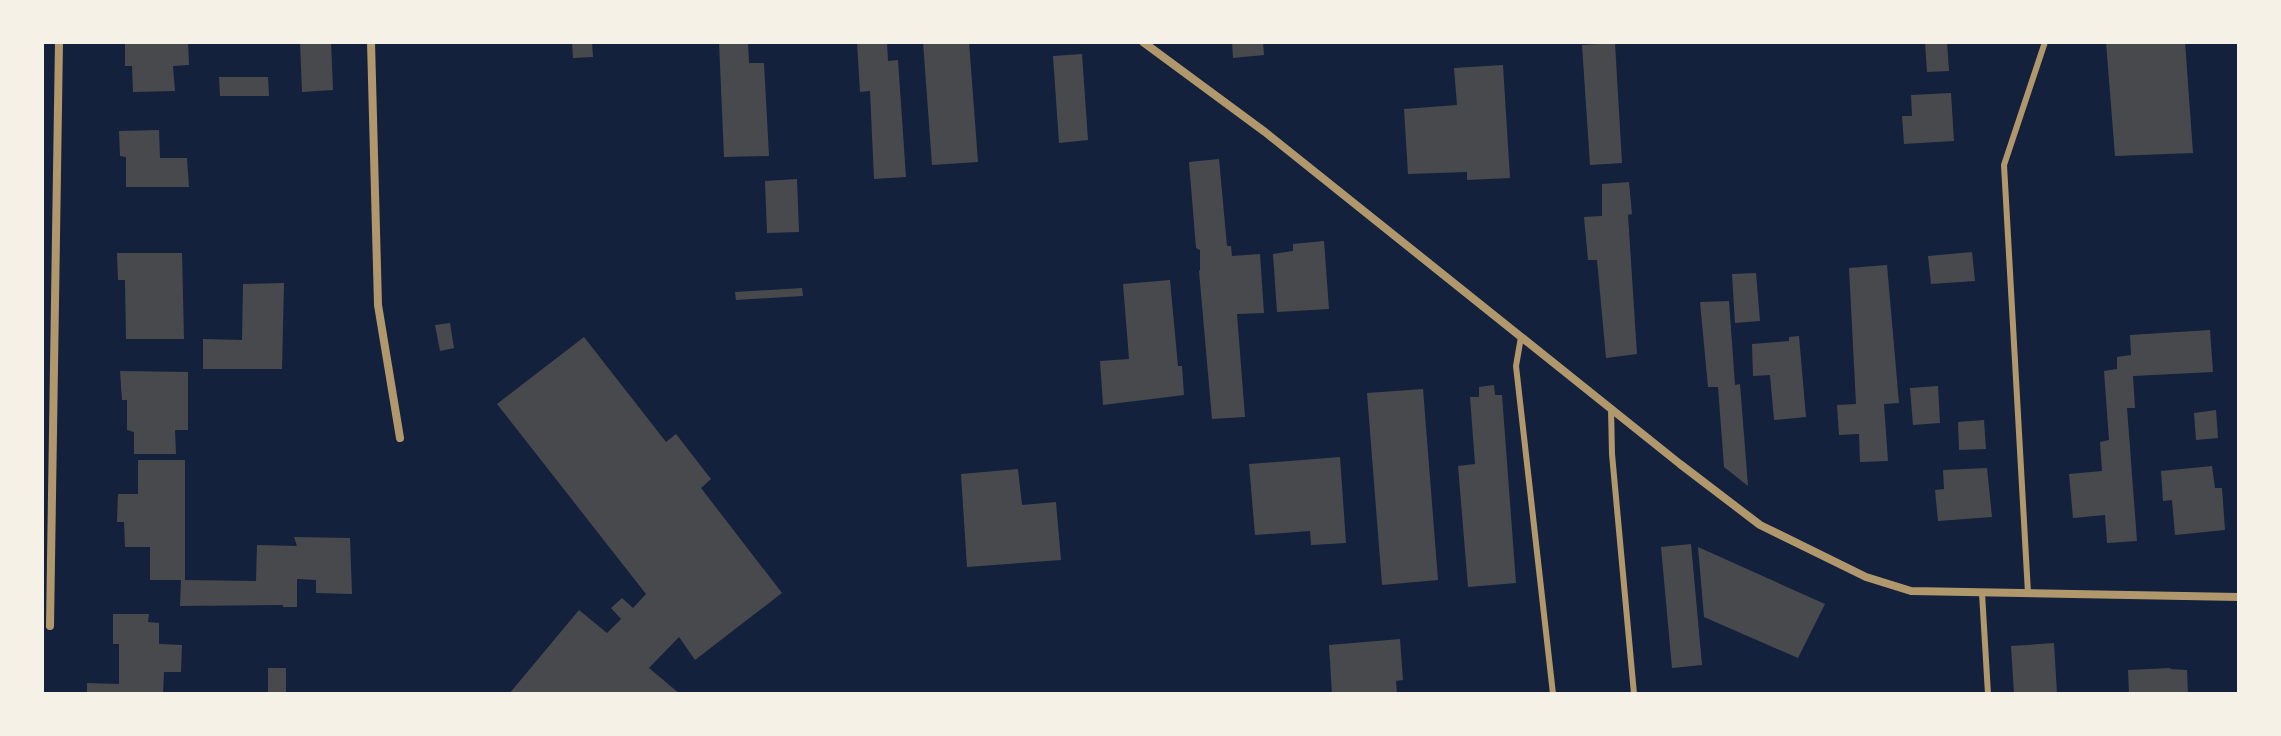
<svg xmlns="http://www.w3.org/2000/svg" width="2281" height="736" viewBox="0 0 2281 736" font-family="'Roboto Condensed',sans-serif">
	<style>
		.building { fill: #48494c }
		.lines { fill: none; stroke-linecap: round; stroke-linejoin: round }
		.service { stroke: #b1986c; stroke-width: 6 }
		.minor { stroke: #b1986c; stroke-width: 8 }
	</style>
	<rect width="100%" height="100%" fill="#14213d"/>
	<g class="building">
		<polygon points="125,42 188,42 189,65 173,66 175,91 133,92 132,66 125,66"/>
		<polygon points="300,42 331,42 333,90 302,92"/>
		<polygon points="572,42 592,42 593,57 573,58"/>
		<polygon points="719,42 748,42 749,63 764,63 769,156 724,157"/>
		<polygon points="857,42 887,42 888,61 898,60 906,177 874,179 870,91 860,92"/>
		<polygon points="923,42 969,42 978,162 932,165"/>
		<polygon points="1232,42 1263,42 1264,55 1233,58"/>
		<polygon points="1925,42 1947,42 1949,71 1927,72"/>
		<polygon points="2106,42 2185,42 2193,153 2115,156"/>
		<polygon points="1615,43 1622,163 1590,165 1582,45"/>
		<polygon points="1082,54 1088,140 1059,143 1053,56"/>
		<polygon points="1503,65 1510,178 1467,180 1467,172 1408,174 1404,109 1457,105 1454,68"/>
		<polygon points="219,77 268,77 269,96 220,96"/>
		<polygon points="1951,93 1954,141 1904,144 1902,116 1912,116 1911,95"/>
		<polygon points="159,130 160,158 187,158 189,187 126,187 126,157 120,156 119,131"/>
		<polygon points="1219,159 1227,246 1231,246 1232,256 1260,254 1264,313 1237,314 1245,417 1212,419 1199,271 1200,270 1200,250 1196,248 1189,162"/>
		<polygon points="797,179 799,232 767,233 765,181"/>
		<polygon points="1629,182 1632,214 1628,215 1637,354 1606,358 1597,260 1588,260 1584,217 1602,216 1602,184"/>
		<polygon points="1324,241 1329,309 1277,312 1273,254 1293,251 1293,244"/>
		<polygon points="1972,252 1975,281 1931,284 1928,256"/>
		<polygon points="117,253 182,253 184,339 126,339 125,280 118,280"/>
		<polygon points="1887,265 1899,403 1884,404 1888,461 1860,462 1859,434 1839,435 1837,405 1856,404 1849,268"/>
		<polygon points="1756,273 1760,321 1735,323 1732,274"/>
		<polygon points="1170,280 1178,366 1182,366 1184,395 1103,405 1100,361 1129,359 1123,284"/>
		<polygon points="284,283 282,369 203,369 203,339 242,340 243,284"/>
		<polygon points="802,288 803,296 736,300 735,292"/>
		<polygon points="1729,301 1735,385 1740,384 1748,486 1724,467 1718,387 1708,387 1700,302"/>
		<polygon points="450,323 454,348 440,351 435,325"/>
		<polygon points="2210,330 2213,372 2133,376 2135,408 2127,408 2137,541 2107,543 2105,515 2073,518 2069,474 2102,471 2100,442 2109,440 2104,371 2117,369 2117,357 2131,355 2130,335"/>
		<polygon points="1799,336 1806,417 1774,420 1770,375 1753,376 1752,344 1789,341 1789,337"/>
		<polygon points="584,337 666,442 676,434 711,479 701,488 782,593 695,660 679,637 649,668 680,694 509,694 579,610 607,633 621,619 611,608 622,598 633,608 646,594 497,404"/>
		<polygon points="120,371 188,372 188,430 175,430 176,454 134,454 134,432 127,430 127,400 122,400"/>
		<polygon points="1494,385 1495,395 1502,395 1516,583 1468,587 1458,466 1475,464 1470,397 1479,397 1479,387"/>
		<polygon points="1938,386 1940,423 1913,425 1910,388"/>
		<polygon points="1423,389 1438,580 1382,585 1367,393"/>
		<polygon points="2216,410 2218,438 2196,440 2194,413"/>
		<polygon points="1984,420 1986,449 1959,450 1958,422"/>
		<polygon points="1340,457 1346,543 1311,545 1310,531 1255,535 1249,464"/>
		<polygon points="138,460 185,460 185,580 256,581 257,545 297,546 294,537 350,538 352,594 316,593 316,580 297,579 297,607 283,607 283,605 180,606 181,580 150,580 150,547 125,547 124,522 117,522 118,494 138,494"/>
		<polygon points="2212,466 2215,488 2222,488 2225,530 2175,535 2172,500 2163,501 2161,471"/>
		<polygon points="1987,468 1992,517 1938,521 1935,490 1944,489 1943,470"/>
		<polygon points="1018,469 1022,505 1056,502 1061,560 967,567 961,474"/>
		<polygon points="1691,544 1702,665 1672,668 1661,547"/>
		<polygon points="1698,547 1825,604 1798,658 1704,617"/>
		<polygon points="113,614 149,614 148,622 159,623 159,644 182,645 181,672 164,672 163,694 87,694 87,683 119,684 119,644 113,644"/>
		<polygon points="1400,639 1403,680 1396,681 1397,694 1332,694 1329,645"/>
		<polygon points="2054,643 2057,694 2014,694 2011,646"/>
		<rect x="268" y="668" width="18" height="26"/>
		<polygon points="2171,668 2170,669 2187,670 2188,694 2129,694 2128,670"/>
	</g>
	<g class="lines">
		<g class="service">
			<polyline points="1521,337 1516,366 1553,694"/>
			<polyline points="1611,408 1612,454 1634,694"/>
			<polyline points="1982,593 1988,694"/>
			<polyline points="2028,593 2004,165 2045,42"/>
		</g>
		<g class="minor">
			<polyline points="371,42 378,305 400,438"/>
			<polyline points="1143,42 1265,132 1680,464 1760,525 1866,577 1911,591 2239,597"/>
			<polyline points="50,626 59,42"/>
		</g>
	</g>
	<rect width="2281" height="736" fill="none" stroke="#f6f1e7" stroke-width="88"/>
</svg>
